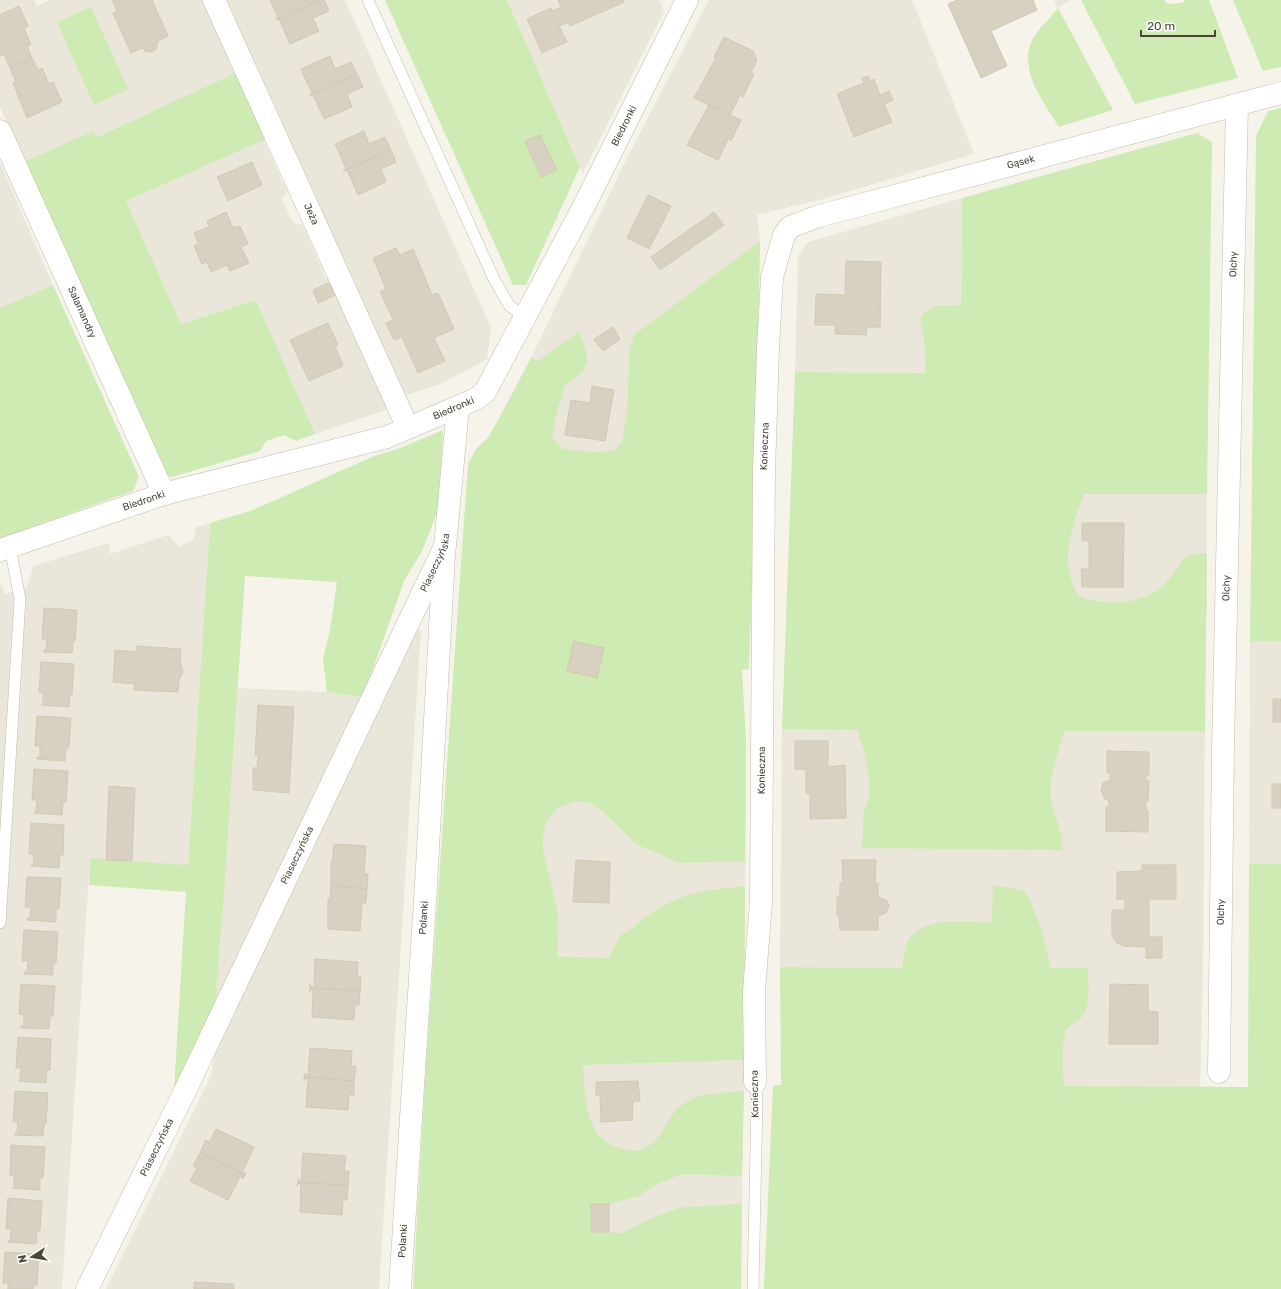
<svg xmlns="http://www.w3.org/2000/svg" width="1281" height="1289" viewBox="0 0 1281 1289" font-family="Rubik,sans-serif">
	<style>
		.residential { fill: #eae6d9 }
		.green { fill: #cdebb3 }
		.building { fill: #d8d0c0; stroke: #d3c9b3 }
		.lines { fill: none; stroke-linecap: round; stroke-linejoin: round }
		.service-casing { stroke: #c2bcad; stroke-width: 12 }
		.minor-casing { stroke: #c2bcad; stroke-width: 23 }
		.service { stroke: #fff; stroke-width: 11 }
		.minor { stroke: #fff; stroke-width: 22 }
		.labels { text-anchor: middle; dominant-baseline: central; stroke-width: 3; stroke-linejoin: round; paint-order: stroke }
		.street-label { font-size: 10px; fill: #4b4538; stroke: #fff }
	</style>
	<rect width="100%" height="100%" fill="#f6f3eb"/>
	<g class="residential">
		<polygon points="0,0 34,0 37,6 50,0 202,0 235,74 96,137 93,131 24,162 0,107"/>
		<polygon points="224,0 345,0 491,328 487,359 441,384 406,395 325,226"/>
		<polygon points="507,0 659,0 664,11 583,173"/>
		<polygon points="709,0 912,0 974,154 823,199 757,215 760,241 755,488 487,440 531,358 626,160"/>
		<polygon points="1054,0 1070,0 1058,8"/>
		<polygon points="264,140 287,192 282,199 293,223 303,225 325,277 331,282 392,408 315,434 256,300 181,324 126,201"/>
		<polygon points="0,163 53,285 0,308"/>
		<polygon points="962,198 960,373 795,372 798,256 808,242"/>
		<polygon points="999,494 1207,494 1207,614 996,614"/>
		<polygon points="210,523 188,865 90,859 62,1289 0,1289 0,581 5,594 27,588 33,566 109,543 110,554 168,535 180,547 194,539 196,527"/>
		<polygon points="412,629 421,630 379,1289 106,1289 212,1074 214,1046"/>
		<polygon points="1250,641 1281,641 1281,864 1249,864"/>
		<polygon points="238,688 327,692 363,697 215,1005 224,896"/>
		<polygon points="451,726 746,740 745,964 435,950"/>
		<polygon points="782,729 1205,731 1203,968 1200,1088 991,1086 903,968 780,967"/>
		<polygon points="744,1060 741,1281 414,1264 475,1068"/>
	</g>
	<g class="green">
		<polygon points="385,0 507,0 580,167 526,285 513,285"/>
		<polygon points="1081,0 1164,0 1167,4 1182,3 1185,0 1209,0 1238,78 1135,104"/>
		<polygon points="1233,0 1281,0 1281,67 1263,71"/>
		<polygon points="91,7 128,89 94,105 57,22"/>
		<path d="M1058,8l55,102 -54,17c-16,-26 -45,-62 -23,-93 6,-9 15,-17 22,-26z"/>
		<polygon points="240,71 271,137 126,201 181,324 256,300 315,434 296,441 284,435 266,441 260,451 172,477 164,474 24,162 93,131 97,137"/>
		<polygon points="1281,108 1281,641 1250,641 1256,136 1268,111"/>
		<path d="M1197,133l15,9 -5,352h-123c-12,33 -27,71 -4,103 23,9 61,8 80,-9 11,-9 18,-23 27,-33l20,-2 -2,178h-141c-5,21 -16,46 -13,68 2,20 13,29 11,51l-200,-2 2,-37 5,-12v-20l-4,-25 -8,-24 -75,-1 13,-357 131,1 -2,-35 -4,-19 4,-6 11,-7 26,-1 1,-107z"/>
		<path d="M760,241l-5,247 -6,181 -7,1 4,70 -1,121 -65,2 -44,-19 -35,-34 -12,-7 -14,-2 -17,6 -12,15 -3,14v14l15,63 -1,43 52,2c3,-7 7,-15 11,-22 3,-3 9,-5 13,-8 36,-33 65,-37 112,-42l-1,174 -161,5c2,32 1,74 39,84 11,3 18,3 28,-4 15,-11 18,-30 32,-40 16,-13 42,-12 62,-14l-2,85 -61,-2 -30,13 -12,9 -30,8h-18v28l31,1 35,-17 27,-9 58,-3 -1,85h-328l13,-225 42,-600 9,-16 10,-9 11,-18 33,-63 7,3 41,-29c13,28 11,37 -14,53l-9,30 -4,22 11,12 30,3 21,-1 8,-10 3,-16 3,-27 1,-46 5,-17z"/>
		<polygon points="53,285 139,477 133,491 0,538 0,308"/>
		<polygon points="443,430 439,508 422,551 404,581 363,697 327,692 323,659 330,630 337,582 245,576 224,896 215,1005 174,1090 186,892 89,885 90,858 188,865 210,523 253,510 374,456 398,449"/>
		<path d="M1249,864h32v425h-517l9,-204h8l-1,-118 122,1c2,-10 2,-21 8,-30 16,-22 59,-16 82,-15l1,-37 18,2 14,4c13,22 21,51 25,76h38c0,15 4,39 -8,51 -4,4 -12,6 -14,12 -5,13 -3,40 -2,55l184,1z"/>
	</g>
	<g class="building">
		<polygon points="112,0 152,0 168,36 158,41 156,49 152,52 146,52 142,48 131,53 113,13 117,11"/>
		<polygon points="270,0 320,0 276,20 278,17"/>
		<polygon points="320,0 324,0 329,11 313,18 319,31 290,44 279,19 276,20"/>
		<polygon points="558,0 623,0 624,2 570,26 568,22 559,26 567,42 542,53 527,19 551,8 552,11 561,7"/>
		<polygon points="957,0 1033,0 1037,10 991,31 1007,66 981,78 948,4"/>
		<polygon points="19,6 28,26 24,28 31,45 27,46 32,58 10,68 4,54 0,56 0,15"/>
		<polygon points="724,37 753,51 757,61 751,72 754,74 743,97 740,95 730,115 694,98 716,58 714,57"/>
		<polygon points="330,56 335,69 351,62 357,74 310,95 312,93 301,69"/>
		<polygon points="32,58 38,70 42,68 49,84 53,82 62,102 27,118 13,83 16,82 10,68"/>
		<polygon points="357,74 363,87 347,94 352,107 324,119 313,95 310,95"/>
		<polygon points="868,76 871,81 874,79 880,95 889,91 893,100 884,104 892,122 854,137 837,94 864,83 862,78"/>
		<polygon points="709,105 741,120 731,141 728,139 718,160 687,145"/>
		<polygon points="364,131 369,144 385,137 391,150 343,171 346,168 335,144"/>
		<polygon points="540,135 557,170 541,177 525,141"/>
		<polygon points="391,150 396,162 381,169 386,182 358,195 347,170 343,171"/>
		<polygon points="252,162 262,185 228,201 217,177"/>
		<polygon points="648,195 671,206 649,249 627,238"/>
		<polygon points="226,212 233,228 240,226 248,244 241,247 249,263 230,271 227,265 211,272 207,262 202,264 194,246 198,244 194,233 209,227 207,221"/>
		<polygon points="714,212 724,225 660,270 651,257"/>
		<polygon points="396,248 400,255 413,249 432,295 438,293 454,329 434,338 445,361 418,373 402,337 394,340 386,323 393,320 381,293 381,291 386,289 373,258"/>
		<polygon points="846,261 881,262 880,327 867,327 866,335 835,334 835,325 815,325 816,294 845,295"/>
		<polygon points="331,282 336,295 318,303 313,290"/>
		<polygon points="328,323 338,345 335,346 343,366 309,381 290,340"/>
		<polygon points="613,327 620,339 603,351 594,339"/>
		<polygon points="592,386 614,390 605,441 565,435 571,400 590,403"/>
		<polygon points="1082,523 1124,523 1123,587 1082,587 1081,569 1089,569 1089,541 1082,541"/>
		<polygon points="44,608 77,610 75,641 73,641 72,653 44,652 44,650 46,650 47,639 42,639"/>
		<polygon points="574,641 604,648 597,678 567,671"/>
		<polygon points="137,646 181,649 180,661 183,672 179,680 178,692 134,690 135,684 113,682 115,650 137,652"/>
		<polygon points="41,662 74,664 72,695 70,694 69,707 41,705 43,704 43,693 39,692"/>
		<rect x="1273" y="699" width="8" height="23"/>
		<polygon points="258,705 294,707 289,793 253,790 253,768 257,768 258,755 255,755"/>
		<polygon points="37,716 71,718 69,748 66,748 65,761 37,759 37,757 40,758 40,746 35,746"/>
		<polygon points="795,741 828,741 828,767 845,765 846,818 810,819 810,793 806,793 806,769 795,769"/>
		<polygon points="1107,751 1149,752 1149,775 1146,775 1146,781 1149,781 1148,801 1146,801 1146,810 1148,810 1148,832 1106,831 1106,807 1109,807 1109,801 1104,798 1101,790 1103,783 1110,780 1110,773 1107,773"/>
		<polygon points="34,769 68,771 66,802 63,802 62,815 34,813 36,811 37,800 32,800"/>
		<rect x="1272" y="784" width="9" height="24"/>
		<polygon points="109,786 135,788 132,861 106,860"/>
		<polygon points="31,823 64,825 63,855 60,855 59,868 31,866 31,865 33,865 34,854 29,854"/>
		<polygon points="334,844 366,846 364,874 368,874 367,889 331,886 331,863 332,863"/>
		<polygon points="576,860 610,862 609,903 573,902"/>
		<polygon points="842,860 876,860 875,883 878,883 878,897 886,900 889,906 886,913 878,916 878,930 840,930 839,916 837,916 837,897 840,897 840,883 843,883"/>
		<polygon points="1142,865 1176,865 1176,899 1149,899 1149,937 1162,937 1162,958 1146,958 1146,947 1123,946 1116,942 1112,935 1112,910 1125,910 1125,899 1117,899 1117,872 1142,871"/>
		<polygon points="27,877 61,878 59,909 56,909 56,922 27,920 28,918 30,918 31,907 25,907"/>
		<polygon points="331,886 367,889 366,903 362,903 360,931 328,929 328,899 330,899"/>
		<polygon points="24,930 58,932 56,963 53,963 53,975 24,974 24,972 27,972 28,961 22,961"/>
		<polygon points="315,959 358,962 357,977 361,977 360,991 310,988 310,984 311,987 314,987"/>
		<polygon points="21,984 55,986 53,1016 50,1016 49,1029 21,1028 21,1026 24,1026 24,1015 19,1014"/>
		<polygon points="1110,984 1148,985 1148,1011 1158,1012 1158,1044 1109,1044"/>
		<polygon points="310,988 360,991 359,1005 355,1005 354,1020 312,1017 313,989 311,989 310,992"/>
		<polygon points="18,1037 51,1039 50,1070 47,1070 46,1083 18,1081 20,1079 21,1068 16,1068"/>
		<polygon points="310,1048 352,1051 351,1066 356,1066 354,1081 304,1077 305,1073 306,1076 308,1076"/>
		<polygon points="304,1077 354,1081 354,1095 349,1094 348,1110 306,1107 308,1079 305,1078 304,1081"/>
		<polygon points="638,1081 640,1101 633,1101 632,1120 601,1122 600,1095 596,1095 596,1082"/>
		<polygon points="15,1091 48,1093 46,1124 44,1124 43,1136 15,1135 15,1133 17,1133 18,1122 13,1122"/>
		<polygon points="216,1129 254,1147 242,1173 244,1174 246,1172 245,1175 200,1153 206,1140 210,1142"/>
		<polygon points="11,1145 45,1147 43,1178 40,1177 40,1190 12,1188 14,1187 14,1176 10,1175"/>
		<polygon points="200,1153 245,1175 243,1179 241,1175 228,1200 190,1181 197,1168 193,1166"/>
		<polygon points="303,1153 346,1156 344,1171 349,1171 348,1186 298,1182 298,1178 299,1181 301,1182"/>
		<polygon points="298,1182 348,1186 347,1200 343,1200 342,1215 300,1212 301,1184 299,1183 297,1186"/>
		<polygon points="8,1198 42,1201 40,1231 37,1231 36,1244 8,1242 8,1240 10,1241 11,1229 6,1229"/>
		<rect x="591" y="1204" width="18" height="28"/>
		<polygon points="5,1252 39,1254 37,1285 34,1285 33,1289 8,1289 8,1283 3,1283"/>
		<polygon points="194,1282 214,1283 214,1289 194,1289"/>
		<polygon points="214,1283 234,1284 234,1289 214,1289"/>
	</g>
	<g class="lines">
		<defs>
			<g id="service">
				<polyline points="368,0 494,279 509,305 525,318"/>
				<polyline points="0,923 20,599 10,547"/>
				<polyline points="753,1289 757,1101 755,1082"/>
			</g>
			<g id="minor">
				<path id="s1" d="M214,0l194,428"/>
				<path id="s2" d="M0,131l164,363"/>
				<path id="s3" d="M0,550l164,-56 223,-57 89,-38 9,-7 100,-188 102,-204"/>
				<path id="s4" d="M1219,1072l4,-323 14,-644"/>
				<path id="s5" d="M755,1082l-1,-91 7,-89 3,-431 4,-123 4,-71 12,-42 6,-8 29,-11 462,-123"/>
				<path id="s6" d="M87,1289l96,-194 262,-549 13,-138"/>
				<path id="s7" d="M400,1289l26,-404 18,-330"/>
			</g>
		</defs>
		<use href="#service" class="service-casing"/>
		<use href="#minor" class="minor-casing"/>
		<use href="#service" class="service"/>
		<use href="#minor" class="minor"/>
	</g>
	<g class="labels">
		<g class="street-label">
			<text stroke="none"><textPath href="#s3" startOffset="812">Biedronki</textPath></text>
			<text stroke="none"><textPath href="#s5" startOffset="1099">Gąsek</textPath></text>
			<text stroke="none"><textPath href="#s1" startOffset="235">Jeża</textPath></text>
			<text stroke="none"><textPath href="#s4" startOffset="808">Olchy</textPath></text>
			<text stroke="none"><textPath href="#s2" startOffset="199">Salamandry</textPath></text>
			<text stroke="none"><textPath href="#s3" startOffset="476">Biedronki</textPath></text>
			<text stroke="none"><textPath href="#s5" startOffset="636">Konieczna</textPath></text>
			<text stroke="none"><textPath href="#s3" startOffset="152">Biedronki</textPath></text>
			<text stroke="none"><textPath href="#s6" startOffset="806">Piaseczyńska</textPath></text>
			<text stroke="none"><textPath href="#s4" startOffset="484">Olchy</textPath></text>
			<text stroke="none"><textPath href="#s5" startOffset="312">Konieczna</textPath></text>
			<text stroke="none"><textPath href="#s6" startOffset="482">Piaseczyńska</textPath></text>
			<text stroke="none"><textPath href="#s4" startOffset="160">Olchy</textPath></text>
			<text stroke="none"><textPath href="#s7" startOffset="372">Polanki</textPath></text>
			<text transform="translate(755 1094) rotate(-91)">Konieczna</text>
			<text stroke="none"><textPath href="#s6" startOffset="158">Piaseczyńska</textPath></text>
			<text stroke="none"><textPath href="#s7" startOffset="48">Polanki</textPath></text>
		</g>
	</g>
	<g transform="translate(32 1257) rotate(258)" stroke="#ffffff" stroke-width="3" paint-order="stroke">
	<path d="M0-3L7 15L0 10L-7 15Z" fill="#4b4538"/>
	<text y="-6" font-size="11" font-weight="bold" text-anchor="middle" fill="#4b4538">N</text>
	</g>
	<path d="M1141 30v6h74v-6" fill="none" stroke="#4b4538" stroke-width="2"/>
	<text x="1147" y="30" font-size="12" fill="#4b4538" stroke="#ffffff" stroke-width="3" paint-order="stroke">20 m</text>
</svg>
